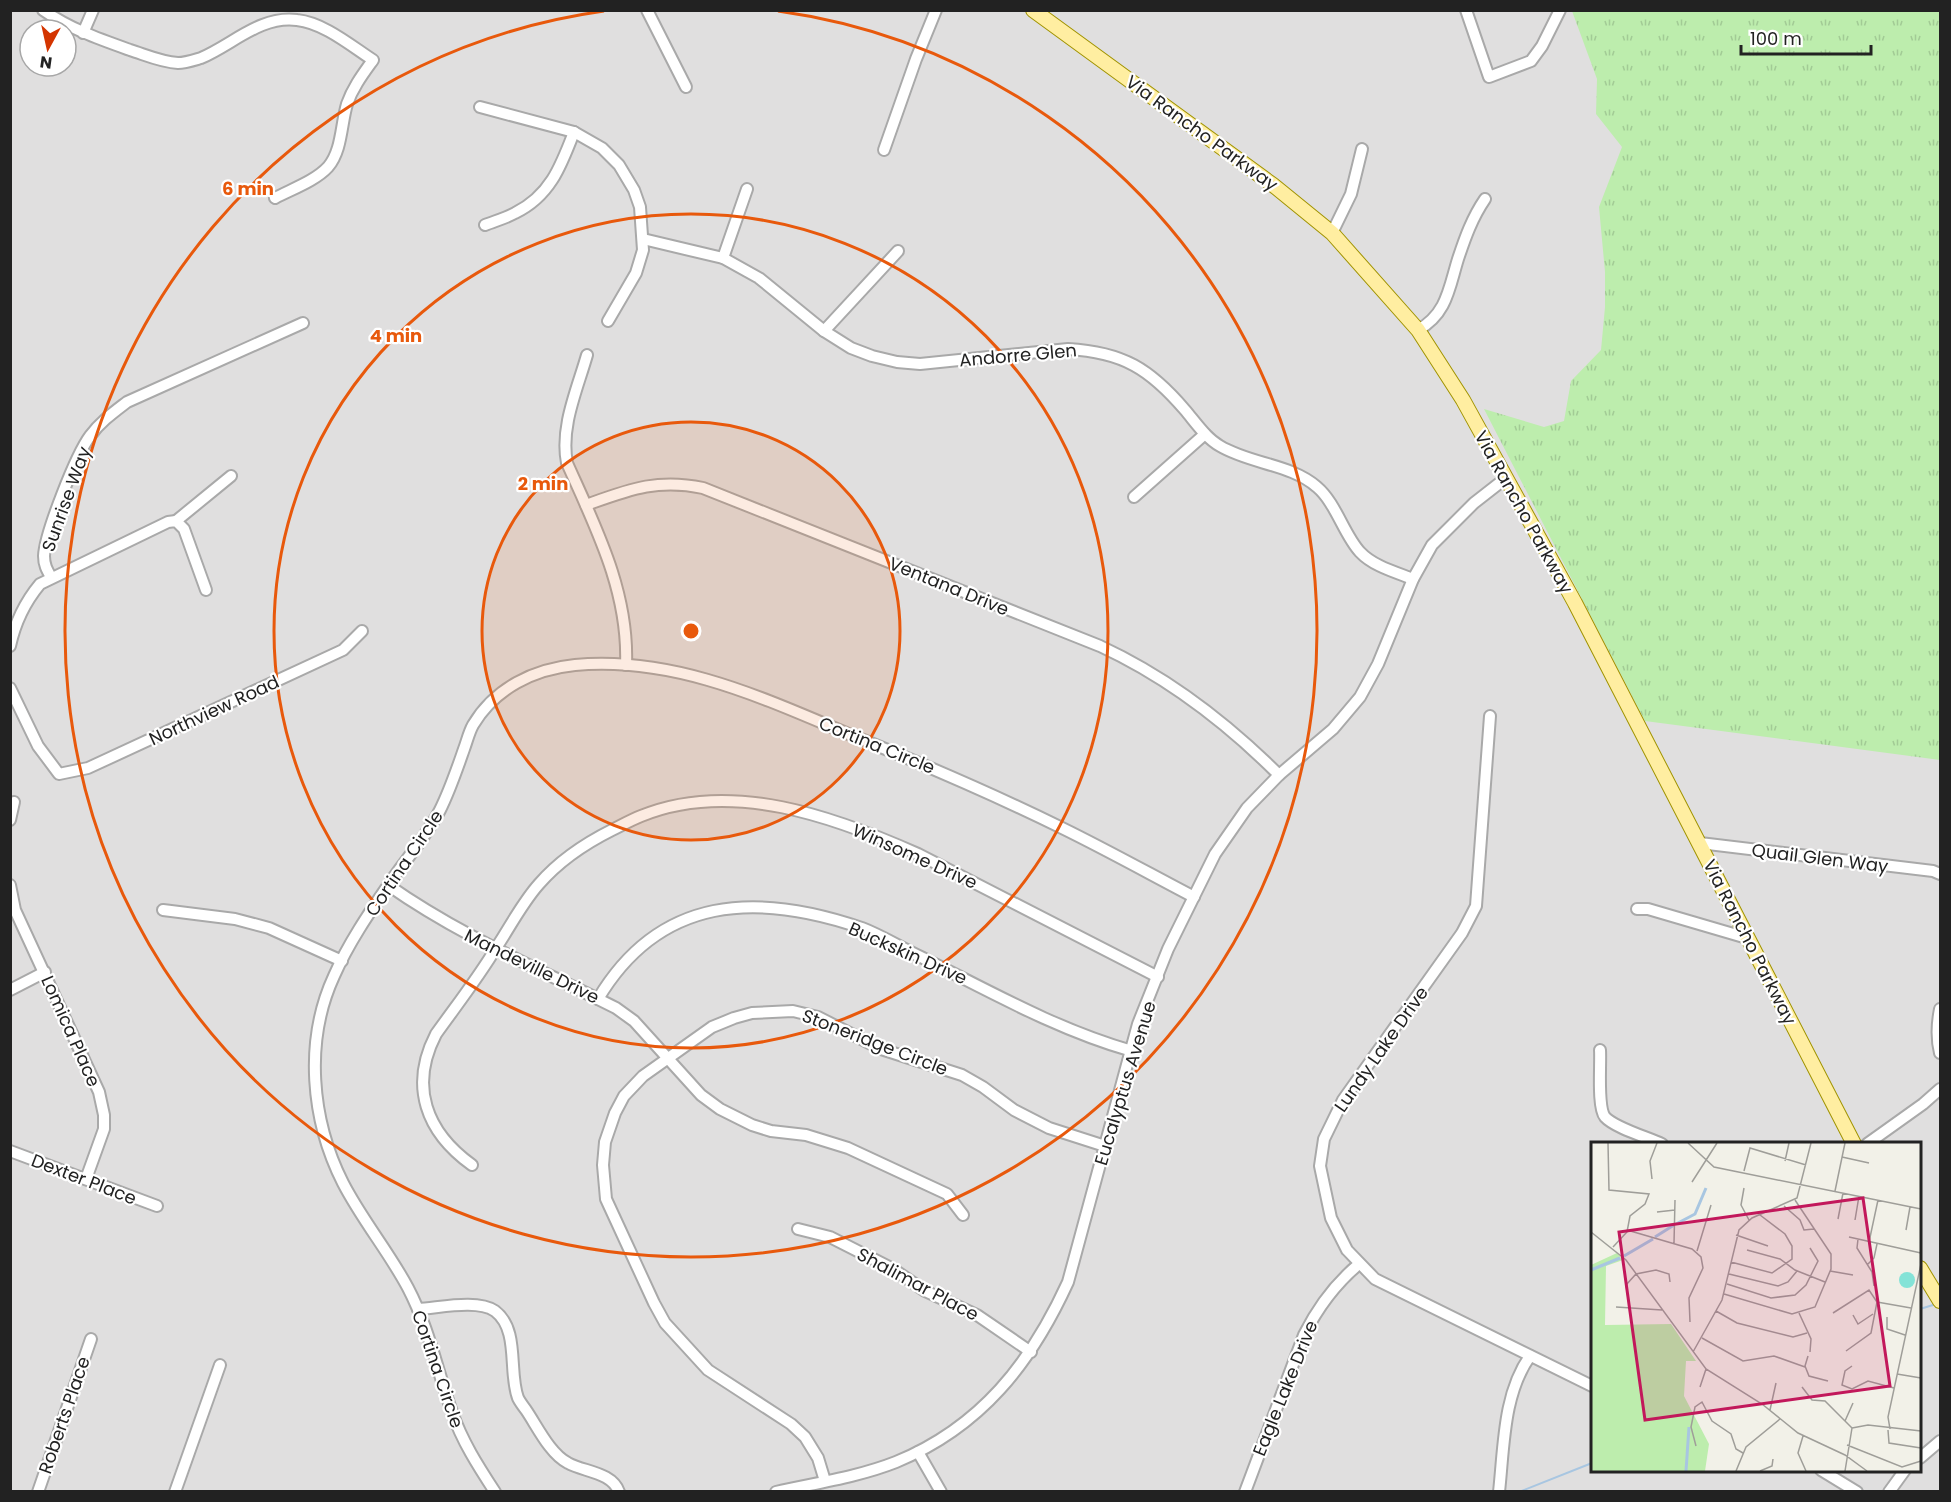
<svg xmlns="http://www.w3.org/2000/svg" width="1951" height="1502" viewBox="0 0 1951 1502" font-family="Poppins,sans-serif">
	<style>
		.residential { fill: #e0dfdf; fill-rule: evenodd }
		.grass { fill: url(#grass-tufts) }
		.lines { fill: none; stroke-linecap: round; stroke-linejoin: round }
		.stream { stroke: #a8c6e1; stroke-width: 2 }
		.minor-casing { stroke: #a9a9a9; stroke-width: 14 }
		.major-casing { stroke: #a09300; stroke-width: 16 }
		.minor { stroke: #fff; stroke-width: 10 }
		.major { stroke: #ffeea1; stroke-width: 14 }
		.ring { fill: none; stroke: #e8590c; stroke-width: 3 }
		.labels { text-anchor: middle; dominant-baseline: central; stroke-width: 4.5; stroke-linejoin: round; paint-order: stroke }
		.street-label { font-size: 18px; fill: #222; stroke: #fff }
		.inset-river { fill: none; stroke: #a8c6e1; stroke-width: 3 }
		.inset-road { fill: none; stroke: #9f9e99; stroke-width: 1.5 }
		.view { fill: #c2185b; fill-opacity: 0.15; stroke: #c2185b; stroke-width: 3 }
		.inset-edge { fill: none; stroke: #222; stroke-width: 3 }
		.centre { fill: #e8590c; stroke: #fff; stroke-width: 3 }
		.ring-label { font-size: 18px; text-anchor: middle; font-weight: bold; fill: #e8590c; stroke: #fff; stroke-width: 4.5; stroke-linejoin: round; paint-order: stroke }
	</style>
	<defs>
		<pattern id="grass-tufts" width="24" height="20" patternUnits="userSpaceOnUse" patternTransform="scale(1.5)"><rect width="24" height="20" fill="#bdedad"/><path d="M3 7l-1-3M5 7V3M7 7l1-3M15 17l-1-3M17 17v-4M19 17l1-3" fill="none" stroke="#a2cb95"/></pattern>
	</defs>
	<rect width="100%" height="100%" fill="#f2f1e8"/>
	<path class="residential" d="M10,11h1930v1480h-1929zM30,30h36v36h-36zM1592,1144h328v326h-328z"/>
	<polygon class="grass" points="1572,11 1940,11 1940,760 1645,721 1484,409 1544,427 1564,421 1571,381 1601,350 1605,307 1605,272 1599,207 1622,147 1596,114 1597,79"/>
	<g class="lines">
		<g class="stream">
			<polyline points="1920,1309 1933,1305"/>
			<polyline points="1519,1492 1592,1463"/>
		</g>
		<defs>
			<g id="minor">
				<path d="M43,10c27,19 56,29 87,40 16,5 31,12 48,13 7,0 16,-3 23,-5 31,-13 60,-43 96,-38 27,3 53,25 76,40 -10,14 -20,27 -26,44 -6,20 -5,47 -19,63 -13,14 -36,22 -53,31"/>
				<polyline points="647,10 686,87"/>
				<polyline points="1466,10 1489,77 1531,61 1542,46 1560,10"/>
				<polyline points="83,33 93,10"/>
				<polyline points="480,107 574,132 602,148 619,165 634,190 640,207 643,250 636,273 608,321"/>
				<polyline points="884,150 916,59 936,10"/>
				<path d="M485,225c10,-4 21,-7 30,-12 35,-17 46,-47 59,-81"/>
				<polyline points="1332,233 1351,194 1362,149"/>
				<path d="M643,239l80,19 36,20 65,53 27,17 21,8 25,6 23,2 148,-15c55,3 82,20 117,61 11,13 21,28 35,36 30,18 71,18 97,41 19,16 27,48 43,65 13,14 35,20 53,27"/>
				<polyline points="723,258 747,189"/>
				<path d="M1418,330c29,-16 31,-42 40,-71 7,-21 14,-41 27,-60"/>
				<polyline points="824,331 898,251"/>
				<path d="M587,355c-10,35 -27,72 -20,108 29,65 62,129 59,202"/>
				<polyline points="1134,497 1205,434"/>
				<path d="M586,505c42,-15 71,-27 117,-17l397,158c69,32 126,76 179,129"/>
				<polyline points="176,521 231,476"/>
				<path d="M51,577c-4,-7 -7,-12 -7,-21 1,-23 32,-101 46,-120 10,-14 24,-24 37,-34l176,-79"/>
				<path d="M10,646c5,-23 15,-44 30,-62l128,-62 8,-1 8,8 22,61"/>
				<polyline points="10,688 38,746 59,774 88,768 343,650 362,631"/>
				<polyline points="1490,716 1476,906 1462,933 1343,1100 1324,1139 1320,1166 1331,1218 1347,1250 1375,1279 1592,1386"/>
				<polyline points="10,820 14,802"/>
				<polyline points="1700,843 1933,871 1940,874"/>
				<polyline points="10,885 15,910 99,1092 104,1115 104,1129 86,1179"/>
				<path d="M388,885c71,50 151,84 228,123l18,13 67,74 19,14 32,16 19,6 35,4 42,13 99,46 16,21"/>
				<polyline points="1637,909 1648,909 1747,938"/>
				<polyline points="163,910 235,919 269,928 342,961"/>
				<polyline points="10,990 45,972"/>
				<path d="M598,999c62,-104 159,-107 264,-71 21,8 41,21 61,30 68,34 135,72 209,93"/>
				<path d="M1940,1009c-3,15 -4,28 0,44"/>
				<path d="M1600,1050c1,14 -3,57 5,67 10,11 42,20 57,27"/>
				<polyline points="1867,1144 1923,1104 1940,1089"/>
				<polyline points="10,1151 157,1206"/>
				<path d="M472,1165c-46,-33 -63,-79 -36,-131 20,-28 42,-56 60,-86 14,-21 26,-45 43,-64 20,-23 47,-41 73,-54 10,-5 19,-10 29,-14 90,-37 194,1 277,38l240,123"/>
				<polyline points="798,1229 830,1237 893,1269 925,1291 977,1315 1031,1352"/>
				<path d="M418,1309c21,-1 59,-10 77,2 25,19 13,61 23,87 2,4 5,8 8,12 11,16 24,44 42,53 16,9 44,9 51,29"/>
				<polyline points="918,1452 941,1492"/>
				<polyline points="1920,1458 1940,1441"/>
				<polyline points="1821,1470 1857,1492"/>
				<polyline points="825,1481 818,1458 805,1437 791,1424 708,1370 665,1323 654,1303 606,1199 603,1165 605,1142 615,1113 624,1096 643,1076 712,1027 734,1018 752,1013 793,1011 818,1017 881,1049 962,1075 983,1087 1014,1110 1049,1128 1105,1146"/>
				<polyline points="38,1492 91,1339"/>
				<polyline points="175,1492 220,1365"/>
				<path d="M495,1492c-17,-26 -33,-51 -43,-80 -15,-42 -23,-84 -44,-124 -19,-36 -46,-68 -65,-105 -32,-63 -39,-142 -9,-207 14,-32 35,-63 55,-92 17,-25 37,-47 51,-74 10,-20 17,-41 24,-61 3,-8 5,-17 9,-24 22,-37 61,-56 102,-60 99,-9 188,33 276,70 72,29 142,59 211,93 45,22 88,46 132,69"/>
				<path d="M776,1492c40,-9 82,-15 120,-30 85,-35 135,-99 172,-180l70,-258 30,-75 47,-95 32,-46 32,-33 54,-46 27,-32 18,-33 35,-85 19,-34 42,-42 32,-25"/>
				<path d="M1245,1492l59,-157c14,-28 31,-51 55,-71"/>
				<path d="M1499,1492c5,-45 4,-98 31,-136"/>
				<polyline points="1889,1492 1905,1470"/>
			</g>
			<g id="major">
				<polyline points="1033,10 1273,185 1332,233 1418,330 1463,400 1575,603 1854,1144"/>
				<polyline points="1920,1268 1940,1301"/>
			</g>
		</defs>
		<use href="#minor" class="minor-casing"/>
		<use href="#major" class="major-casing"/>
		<use href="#minor" class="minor"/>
		<use href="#major" class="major"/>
	</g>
	<circle cx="691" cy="631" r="209" fill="#e8590c" fill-opacity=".12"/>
	<g class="ring">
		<circle cx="691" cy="631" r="209"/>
		<circle cx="691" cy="631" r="417"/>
		<path d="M778 11A626 626 0 1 1 604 11"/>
	</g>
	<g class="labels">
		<g class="street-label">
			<text transform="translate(1202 133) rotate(36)">Via Rancho Parkway</text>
			<text transform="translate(1018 355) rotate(-5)">Andorre Glen</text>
			<text transform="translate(66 499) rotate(-70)">Sunrise Way</text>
			<text transform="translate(1524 512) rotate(61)">Via Rancho Parkway</text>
			<text transform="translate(949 586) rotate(22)">Ventana Drive</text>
			<text transform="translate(214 710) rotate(-25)">Northview Road</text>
			<text transform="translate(877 745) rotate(22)">Cortina Circle</text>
			<text transform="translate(915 856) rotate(24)">Winsome Drive</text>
			<text transform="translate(1820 858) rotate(7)">Quail Glen Way</text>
			<text transform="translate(404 863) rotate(-56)">Cortina Circle</text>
			<text transform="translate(1750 942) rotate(63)">Via Rancho Parkway</text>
			<text transform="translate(908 953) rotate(24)">Buckskin Drive</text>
			<text transform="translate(532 966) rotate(26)">Mandeville Drive</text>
			<text transform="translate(71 1031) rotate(66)">Lomica Place</text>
			<text transform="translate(875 1042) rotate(21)">Stoneridge Circle</text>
			<text transform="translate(1381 1049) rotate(-55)">Lundy Lake Drive</text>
			<text transform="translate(1125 1083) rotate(-73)">Eucalyptus Avenue</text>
			<text transform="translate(84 1179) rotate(21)">Dexter Place</text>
			<text transform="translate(918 1284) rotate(28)">Shalimar Place</text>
			<text transform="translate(438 1369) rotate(71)">Cortina Circle</text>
			<text transform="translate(1285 1388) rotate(-68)">Eagle Lake Drive</text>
			<text transform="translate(64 1415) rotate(-71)">Roberts Place</text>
		</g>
	</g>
	<g transform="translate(1591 1142)">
		<rect width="330" height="330" fill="#f2f1e8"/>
		<path d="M26,111l6,7 -17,6 -1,59 66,-1 25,37h-10l-2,35 25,48 -4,27h-114v-206z" fill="#bdedad"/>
		<path d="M308 138a8 8 0 1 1 16 0a8 8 0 1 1-16 0Z" fill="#84e3d7"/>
		<path class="inset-river" d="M85,82l19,-10 11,-26M64,95l19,-12M33,114l29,-17M0,128l29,-12M95,329l3,-44"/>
		<path class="inset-road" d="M17,1l1,47 40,4 -4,10 -15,12 -3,16 -14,15M97,1l26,24 207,42M251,15l27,6M194,19l4,-18M153,29l6,-23 56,17M61,37l-2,-18 7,-18M101,40l25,-39M153,46l-3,17 8,15M244,49l10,-48M193,64l16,14 4,10 10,-1M66,70l18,-2M247,77l5,-26M264,78l4,-24M36,88l65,19 9,8 2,11 -14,30 1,24M315,88l4,-23M0,90l35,28 80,109 56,35 36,29 47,22 22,16M145,93l32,11M258,95l72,16M267,97l-1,9 15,24 2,14M278,100l9,-42M83,101l1,-43M156,108l33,9 15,11 30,12M106,109l14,-46M140,120l41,11 20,-14v-13l-7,-12 -25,-19M276,123l7,-7 3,-14M239,129l23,4M138,132l49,12 10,-4 9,-11M136,142l44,14 24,-3 11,-10 12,-24 -8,-13M133,152l68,20 23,-7 16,-38v-15l-36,-54M286,160l34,6M25,165l46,3M39,168l-4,-25 10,-11 20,-4 13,4 1,8M125,169l21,12 56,14 14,-4M208,171l12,26 -1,13M242,171l36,-23 8,12 -6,31 -25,18M262,173l5,9 15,-10M296,175v12l18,6M111,196l41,23 31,-5 31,11M102,210l29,-52 17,-70 13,-12 45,-20 14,-55M217,214l-3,10 4,10 19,5M261,224l-7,5 -3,14 10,4 16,-8 26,7M306,232l24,4M109,245l6,-18M211,245l10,13 13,1 27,27M179,268l6,-27M254,279l8,-18M261,286l16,-3 53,6M299,287l-2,-12 33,-153M297,288l1,13 32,5M212,294l-5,17 8,18M256,303l55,22 19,-6M105,304l-5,-19 4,-20 7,-5 10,19 19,13 5,15 7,4M145,329l10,-24 34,-28M169,329l12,-5 1,-7M254,329l7,-43"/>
		<path class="view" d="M272,56l27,188 -245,34 -26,-188z"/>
		<rect width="330" height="330" class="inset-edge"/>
	</g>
	<circle cx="691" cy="631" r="9" class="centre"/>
	<g class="ring-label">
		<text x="248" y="195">6 min</text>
		<text x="396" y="342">4 min</text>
		<text x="543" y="490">2 min</text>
	</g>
	<rect width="1951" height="1502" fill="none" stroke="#222222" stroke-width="24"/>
	<g transform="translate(48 48) rotate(188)"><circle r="28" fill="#ffffff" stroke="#a7a7a7" stroke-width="1.5"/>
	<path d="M0-4.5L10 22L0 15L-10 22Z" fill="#d43500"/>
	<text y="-9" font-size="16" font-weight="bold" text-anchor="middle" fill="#222222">N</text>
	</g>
	<path d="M1741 45v9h130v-9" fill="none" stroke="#222222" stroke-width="3"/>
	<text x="1750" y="45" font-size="18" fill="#222222" stroke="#ffffff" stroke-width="4.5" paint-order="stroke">100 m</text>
</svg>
